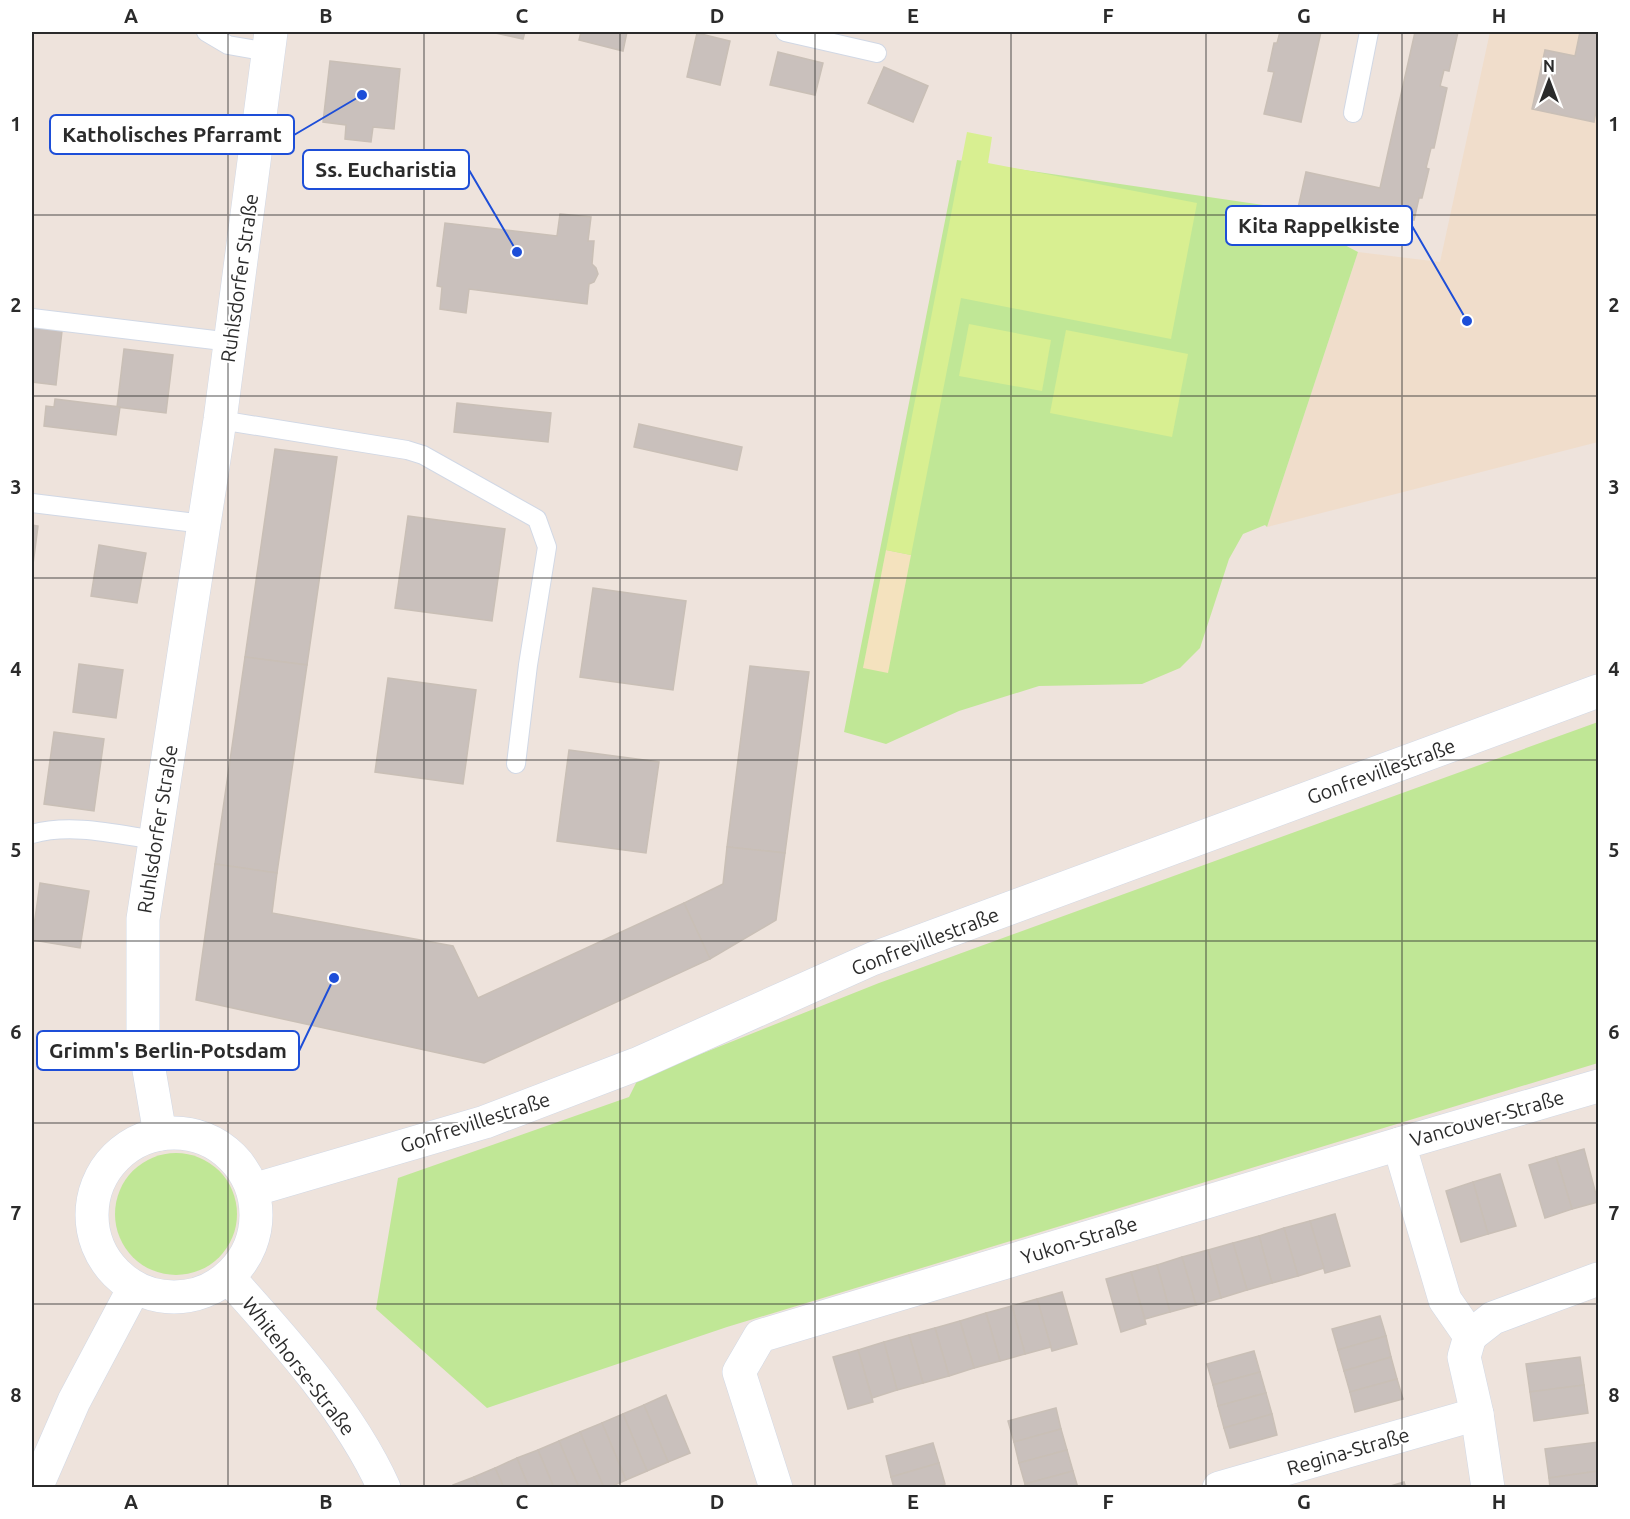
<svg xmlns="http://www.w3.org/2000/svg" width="1630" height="1519" viewBox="0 0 1630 1519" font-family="Ubuntu,sans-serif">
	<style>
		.education { fill: #f0ddcb }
		.green { fill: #c0e796 }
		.sand { fill: #f4e2be }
		.pitch { fill: #d8ef91 }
		.building { fill: #c9c0bc; stroke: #c9bfb6; stroke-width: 1.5 }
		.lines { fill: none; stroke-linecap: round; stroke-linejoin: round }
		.service-casing { stroke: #d1d8e5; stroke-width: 20 }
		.minor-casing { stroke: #d1d8e5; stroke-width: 34 }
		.tertiary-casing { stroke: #d1d8e5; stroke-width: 34 }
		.secondary-casing { stroke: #d1d8e5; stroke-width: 34 }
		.service { stroke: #fff; stroke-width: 18 }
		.minor { stroke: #fff; stroke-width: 33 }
		.tertiary { stroke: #fff; stroke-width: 33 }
		.secondary { stroke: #fff; stroke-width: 33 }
		.grid { fill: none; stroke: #2b2b2b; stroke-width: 1.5; stroke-opacity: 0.55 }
		.labels { text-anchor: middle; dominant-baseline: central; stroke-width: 4.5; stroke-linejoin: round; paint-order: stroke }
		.street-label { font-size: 20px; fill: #2b2b2b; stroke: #fff }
		.leader { fill: none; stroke: #1d4ed8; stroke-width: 2 }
		.callout-dot { fill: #1d4ed8; stroke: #fff; stroke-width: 2 }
		.callout { fill: #fff; stroke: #1d4ed8; stroke-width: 2 }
		.callout-label { font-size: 21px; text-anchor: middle; font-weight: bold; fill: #2b2b2b }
		.neatline { fill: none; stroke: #2b2b2b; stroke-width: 2 }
		.grid-label { font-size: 20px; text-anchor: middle; font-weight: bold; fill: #2b2b2b }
	</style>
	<rect width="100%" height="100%" fill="#eee3dc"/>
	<polygon class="education" points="1490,32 1598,32 1598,442 1267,527 1358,252 1440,262"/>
	<g class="green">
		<polygon points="957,160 1270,206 1358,252 1267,527 1265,525 1243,534 1229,559 1200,648 1180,668 1142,684 1039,686 959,711 886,744 844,732"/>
		<polygon points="1598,722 1598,1063 727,1327 487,1408 376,1309 398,1178 629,1097 638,1079 879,983"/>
		<circle cx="176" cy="1214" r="61"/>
	</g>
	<polygon class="sand" points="886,550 911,555 888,673 863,668"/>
	<g class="pitch">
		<polygon points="967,132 992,137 988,163 1197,203 1171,339 961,298 911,555 886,550"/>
		<polygon points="969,324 1051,340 1042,391 959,376"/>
		<polygon points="1066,330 1188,354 1172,437 1050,413"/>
	</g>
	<g class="building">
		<polygon points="491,32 525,32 523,39"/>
		<polygon points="581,32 627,32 623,51 579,40"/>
		<polygon points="1280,32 1321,32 1301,122 1264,114 1274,72 1268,71 1274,43 1277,43"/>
		<polygon points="1415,32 1458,32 1449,71 1444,70 1440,86 1447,88 1434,148 1431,148 1426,168 1429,169 1422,198 1419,198 1414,220 1399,217 1396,230 1298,208 1306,172 1380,188"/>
		<polygon points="1580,32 1598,32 1598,100 1594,122 1532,109 1545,50 1575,56"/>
		<polygon points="697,33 730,41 720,85 687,77"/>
		<polygon points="778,52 823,63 815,95 770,85"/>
		<polygon points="330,61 400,69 394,129 373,127 371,142 345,139 346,125 323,122"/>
		<polygon points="884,67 928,86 913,122 868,103"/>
		<polygon points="560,214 591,217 588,241 594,241 592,264 596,268 598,274 594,282 589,284 587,304 469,289 466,313 440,309 442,287 437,286 445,223 557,236"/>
		<polygon points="32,327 62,331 56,385 32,382"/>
		<polygon points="124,349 173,355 166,413 117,407"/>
		<polygon points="55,399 120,407 116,435 44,426 46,406 54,407"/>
		<polygon points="457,403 551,413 548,442 454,432"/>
		<polygon points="639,424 742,447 737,470 634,447"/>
		<polygon points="275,449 337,457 307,665 245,657"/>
		<polygon points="408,516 505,529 492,621 395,608"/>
		<polygon points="32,525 38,526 32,572"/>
		<polygon points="99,545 146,553 137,603 91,596"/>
		<polygon points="593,588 686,601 673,690 580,677"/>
		<polygon points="245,657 307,665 277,873 215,864"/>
		<polygon points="79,664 123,670 116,718 73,712"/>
		<polygon points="750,666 809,672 785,853 727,847"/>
		<polygon points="388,678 476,690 463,784 375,772"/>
		<polygon points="54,732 104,739 94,811 44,804"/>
		<polygon points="569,750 659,762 646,853 557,841"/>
		<polygon points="727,847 785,853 776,920 710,959 684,903 723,884"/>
		<polygon points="215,864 277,873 272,913 453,946 478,998 684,903 710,959 484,1063 196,1000"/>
		<polygon points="40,883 89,891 80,948 32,940"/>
		<polygon points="1584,1149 1598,1202 1572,1209 1556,1157"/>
		<polygon points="1556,1157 1572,1209 1545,1218 1529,1165"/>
		<polygon points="1500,1174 1516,1226 1488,1234 1473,1182"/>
		<polygon points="1473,1182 1488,1234 1461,1242 1446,1191"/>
		<polygon points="1335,1214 1350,1266 1325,1273 1310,1221"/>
		<polygon points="1310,1221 1324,1268 1298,1276 1284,1228"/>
		<polygon points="1284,1228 1298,1276 1272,1283 1259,1236"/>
		<polygon points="1259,1236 1272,1283 1247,1290 1233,1243"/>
		<polygon points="1233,1243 1247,1290 1221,1298 1208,1250"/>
		<polygon points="1208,1250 1221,1298 1196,1305 1182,1257"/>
		<polygon points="1182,1257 1196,1305 1170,1312 1157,1265"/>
		<polygon points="1157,1265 1170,1312 1145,1319 1131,1272"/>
		<polygon points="1131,1272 1146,1324 1121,1332 1106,1279"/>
		<polygon points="1062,1292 1077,1344 1052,1351 1037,1299"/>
		<polygon points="1037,1299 1051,1347 1025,1354 1012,1306"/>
		<polygon points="1012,1306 1025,1354 1000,1361 986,1313"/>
		<polygon points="986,1313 1000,1361 974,1368 960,1321"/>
		<polygon points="1380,1316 1386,1336 1338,1350 1332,1329"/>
		<polygon points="960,1321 974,1368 949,1376 935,1328"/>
		<polygon points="935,1328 949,1376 923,1383 909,1335"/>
		<polygon points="909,1335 923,1383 897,1390 884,1342"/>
		<polygon points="1386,1336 1391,1357 1344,1371 1338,1350"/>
		<polygon points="884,1342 897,1390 872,1398 858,1350"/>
		<polygon points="858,1350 873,1402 848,1409 833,1357"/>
		<polygon points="1254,1351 1260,1372 1213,1385 1207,1364"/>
		<polygon points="1391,1357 1397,1379 1350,1392 1344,1371"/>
		<polygon points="1580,1357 1584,1385 1530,1392 1526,1364"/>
		<polygon points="1260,1372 1266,1393 1218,1406 1213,1385"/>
		<polygon points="1397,1379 1403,1399 1355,1412 1350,1392"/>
		<polygon points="1584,1385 1588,1413 1534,1421 1530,1392"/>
		<polygon points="1266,1393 1272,1414 1224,1428 1218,1406"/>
		<polygon points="666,1395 690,1453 668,1462 644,1405"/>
		<polygon points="644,1405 668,1462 647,1471 623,1414"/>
		<polygon points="1056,1408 1061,1429 1014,1442 1008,1421"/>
		<polygon points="623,1414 647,1471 626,1480 602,1423"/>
		<polygon points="1272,1414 1277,1435 1230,1448 1224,1428"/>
		<polygon points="602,1423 626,1480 608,1488 604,1488 580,1432"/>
		<polygon points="1061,1429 1067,1450 1019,1463 1014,1442"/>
		<polygon points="580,1432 604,1488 579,1488 559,1441"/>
		<polygon points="559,1441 579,1488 554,1488 538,1450"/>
		<polygon points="1598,1442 1598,1471 1549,1478 1545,1449"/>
		<polygon points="933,1443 939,1463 891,1477 886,1456"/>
		<polygon points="538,1450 554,1488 529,1488 517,1458"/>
		<polygon points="1067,1450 1073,1471 1025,1484 1019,1463"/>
		<polygon points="517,1458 529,1488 504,1488 495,1468"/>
		<polygon points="939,1463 945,1484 933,1488 894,1488 891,1477"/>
		<polygon points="495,1468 504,1488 479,1488 474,1477"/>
		<polygon points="1073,1471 1078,1488 1026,1488 1025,1484"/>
		<polygon points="1598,1471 1598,1488 1550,1488 1549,1478"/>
		<polygon points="474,1477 479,1488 454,1488 453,1485"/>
		<polygon points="1404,1482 1406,1488 1384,1488"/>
	</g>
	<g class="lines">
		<defs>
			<g id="service">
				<polyline points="206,32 228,45 268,52"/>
				<polyline points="785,32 877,53"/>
				<polyline points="1353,113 1369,32"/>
				<polyline points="32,318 231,342"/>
				<polyline points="220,420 407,450 423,455 537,519 547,547 528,665 516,764"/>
				<polyline points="32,503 204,524"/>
				<path d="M32,834c39,-11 83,0 123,6"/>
			</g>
			<g id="minor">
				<polyline points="1399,1144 1445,1300 1470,1336"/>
				<path d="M229,1278c55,61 121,134 155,210"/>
				<polyline points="1470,1336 1464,1357 1477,1414 1488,1488"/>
				<polyline points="1470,1336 1493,1318 1598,1279"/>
				<polyline points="776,1488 739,1372 760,1336 1399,1144 1598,1086"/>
				<polyline points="1219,1488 1477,1414"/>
			</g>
			<polyline id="tertiary" points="253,1190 485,1122 637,1064 872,959 1598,691"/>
			<g id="secondary">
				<circle cx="174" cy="1215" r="82"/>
				<polyline points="160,1134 143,1035 143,919 220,420 271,32"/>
				<polyline points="36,1488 74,1401 134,1288"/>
			</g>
		</defs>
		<use href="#service" class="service-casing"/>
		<use href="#minor" class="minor-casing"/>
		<use href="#tertiary" class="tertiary-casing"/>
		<use href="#secondary" class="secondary-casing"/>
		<use href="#service" class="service"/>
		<use href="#minor" class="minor"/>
		<use href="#tertiary" class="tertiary"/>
		<use href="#secondary" class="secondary"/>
	</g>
	<path class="grid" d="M228,32v1456M424,32v1456M620,32v1456M815,32v1456M1011,32v1456M1206,32v1456M1402,32v1456M32,215h1566M32,396h1566M32,578h1566M32,760h1566M32,941h1566M32,1123h1566M32,1304h1566"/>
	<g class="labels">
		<g class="street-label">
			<text transform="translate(239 278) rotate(-82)">Ruhlsdorfer Straße</text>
			<text transform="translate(1381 771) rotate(-20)">Gonfrevillestraße</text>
			<text transform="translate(157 829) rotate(-81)">Ruhlsdorfer Straße</text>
			<text transform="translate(925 941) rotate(-21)">Gonfrevillestraße</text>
			<text transform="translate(1487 1118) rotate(-16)">Vancouver-Straße</text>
			<text transform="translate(475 1122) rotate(-18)">Gonfrevillestraße</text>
			<text transform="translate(1079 1240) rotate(-17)">Yukon-Straße</text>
			<text transform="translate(299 1366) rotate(52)">Whitehorse-Straße</text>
			<text transform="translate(1348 1451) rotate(-16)">Regina-Straße</text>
		</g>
	</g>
	<path class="leader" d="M362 95L294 135M517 252L469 170M1467 321L1412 226M334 978L299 1051"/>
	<g class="callout-dot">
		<circle cx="362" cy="95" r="6"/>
		<circle cx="517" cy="252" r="6"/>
		<circle cx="1467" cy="321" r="6"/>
		<circle cx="334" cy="978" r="6"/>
	</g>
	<g class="callout">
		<rect x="50" y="115" width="244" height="39" rx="6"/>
		<rect x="303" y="150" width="166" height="39" rx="6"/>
		<rect x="1226" y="206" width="186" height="39" rx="6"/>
		<rect x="37" y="1031" width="262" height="39" rx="6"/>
	</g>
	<g class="callout-label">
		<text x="172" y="142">Katholisches Pfarramt</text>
		<text x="386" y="177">Ss. Eucharistia</text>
		<text x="1319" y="233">Kita Rappelkiste</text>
		<text x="168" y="1058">Grimm's Berlin-Potsdam</text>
	</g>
	<rect width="1630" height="1519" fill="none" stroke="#ffffff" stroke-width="66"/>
	<g transform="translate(1549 81)" stroke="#ffffff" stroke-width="4.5" paint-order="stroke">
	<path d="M0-4.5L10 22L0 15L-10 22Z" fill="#2b2b2b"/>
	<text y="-9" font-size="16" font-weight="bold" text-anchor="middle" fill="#2b2b2b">N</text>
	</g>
	<rect x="33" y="33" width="1564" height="1453" class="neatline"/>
	<g class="grid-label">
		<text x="131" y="23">A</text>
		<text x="326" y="23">B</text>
		<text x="522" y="23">C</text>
		<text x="717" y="23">D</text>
		<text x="913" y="23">E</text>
		<text x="1108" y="23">F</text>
		<text x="1304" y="23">G</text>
		<text x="1499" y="23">H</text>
		<text x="16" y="131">1</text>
		<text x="1614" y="131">1</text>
		<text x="16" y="312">2</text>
		<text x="1614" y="312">2</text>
		<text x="16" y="494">3</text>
		<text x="1614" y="494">3</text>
		<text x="16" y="676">4</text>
		<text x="1614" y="676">4</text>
		<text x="16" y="857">5</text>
		<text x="1614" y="857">5</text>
		<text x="16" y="1039">6</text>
		<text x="1614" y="1039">6</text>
		<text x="16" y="1220">7</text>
		<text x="1614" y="1220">7</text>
		<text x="16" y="1402">8</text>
		<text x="1614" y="1402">8</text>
		<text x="131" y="1509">A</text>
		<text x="326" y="1509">B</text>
		<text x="522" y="1509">C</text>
		<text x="717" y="1509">D</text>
		<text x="913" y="1509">E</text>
		<text x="1108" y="1509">F</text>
		<text x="1304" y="1509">G</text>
		<text x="1499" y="1509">H</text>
	</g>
</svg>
